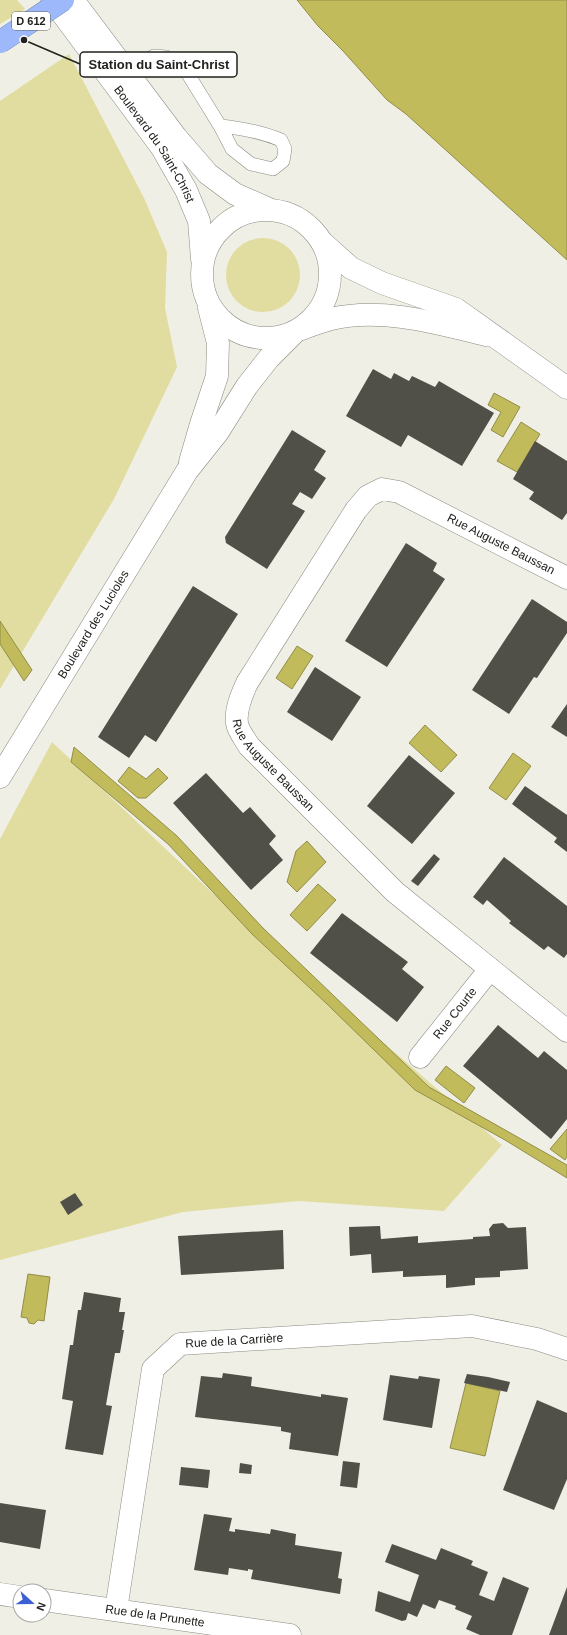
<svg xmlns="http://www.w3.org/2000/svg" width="567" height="1635" viewBox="0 0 567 1635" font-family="Arial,sans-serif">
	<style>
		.green { fill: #e1dda0 }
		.water { fill: #c2bb5b; stroke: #928d48 }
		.building { fill: #505048 }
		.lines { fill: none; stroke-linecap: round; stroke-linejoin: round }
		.lane-casing { stroke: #8b8a81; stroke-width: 14 }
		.street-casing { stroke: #8b8a81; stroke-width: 23 }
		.secondary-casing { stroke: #8b8a81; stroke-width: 23 }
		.lane { stroke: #fff; stroke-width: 13 }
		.street { stroke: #fff; stroke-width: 22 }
		.secondary { stroke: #fff; stroke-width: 22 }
		.highway-bridge-casing { stroke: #7284ae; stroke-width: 23; stroke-linecap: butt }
		.highway-bridge { stroke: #9db9fc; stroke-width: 22 }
		.labels { text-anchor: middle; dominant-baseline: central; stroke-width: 4; stroke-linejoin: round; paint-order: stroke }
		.shield { fill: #fff; stroke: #646461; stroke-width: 1 }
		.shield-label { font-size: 11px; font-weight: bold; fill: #21211d }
		.street-label { font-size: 12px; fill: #21211d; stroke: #fff }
		.leader { fill: none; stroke: #21211d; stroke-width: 1.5 }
		.callout-dot { fill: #21211d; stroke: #fff; stroke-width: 1.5 }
		.callout { fill: #fff; stroke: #21211d; stroke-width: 1.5 }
		.callout-label { font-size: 13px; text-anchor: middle; font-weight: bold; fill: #21211d }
	</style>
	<rect width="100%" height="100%" fill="#efefe5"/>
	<g class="green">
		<polygon points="0,0 17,0 25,9 0,24"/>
		<polygon points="69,54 144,198 167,252 165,308 177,367 114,499 0,689 0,101"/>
		<circle cx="263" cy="275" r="37"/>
		<polygon points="52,742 238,917 502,1145 444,1211 299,1201 183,1212 0,1260 0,839"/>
	</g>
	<g class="water">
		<polygon points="297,0 567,0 567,260 406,114 387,100 343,51 318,26"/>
		<polygon points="494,393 520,407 503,437 491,430 501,412 488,405"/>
		<polygon points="521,422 540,434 517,472 497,461"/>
		<polygon points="0,621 32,670 24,681 0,644"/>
		<polygon points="297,646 313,656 292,689 276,678"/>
		<polygon points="425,725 457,755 441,772 409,743"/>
		<polygon points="74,747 177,836 263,928 429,1087 567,1165 567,1178 505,1140 415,1090 327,1004 252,934 168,844 71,762"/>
		<polygon points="513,753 531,766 506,800 489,788"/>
		<polygon points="129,767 146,779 158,768 168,778 146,798 138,798 118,781"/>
		<polygon points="307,841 326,862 297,892 287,882 296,851"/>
		<polygon points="318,884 336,900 307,931 290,915"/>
		<polygon points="446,1066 475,1088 464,1103 435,1080"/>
		<polygon points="567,1129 567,1157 565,1160 550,1149"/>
		<polygon points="28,1274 50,1277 44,1321 38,1320 34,1324 29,1323 27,1318 21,1317"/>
		<polygon points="466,1383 500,1391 485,1456 450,1448"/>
	</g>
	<g class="building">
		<polygon points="373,369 391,379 394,373 409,381 412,376 435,387 439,381 494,413 462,466 408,435 401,447 346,416"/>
		<polygon points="292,430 326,451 314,470 326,478 312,499 300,492 292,504 305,511 267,569 226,543 225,537"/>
		<polygon points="535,441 567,461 567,513 562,520 529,499 534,492 513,479"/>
		<polygon points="406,543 437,563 433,571 445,579 387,667 345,641"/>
		<polygon points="193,586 238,614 156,742 145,735 129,758 98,737"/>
		<polygon points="532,599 567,622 567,633 537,678 534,677 509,714 472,690"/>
		<polygon points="315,667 361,697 332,741 287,712"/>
		<polygon points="567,704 567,737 551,727"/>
		<polygon points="409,755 455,793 412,844 367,806"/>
		<polygon points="206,773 243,813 250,807 276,836 269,844 283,860 251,890 173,803"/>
		<polygon points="525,786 567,815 567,852 554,842 557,838 512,804"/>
		<polygon points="434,854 440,859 418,886 411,881"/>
		<polygon points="504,857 567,906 567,954 564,958 548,946 544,950 509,923 511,921 487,900 483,905 473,897"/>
		<polygon points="342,913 408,962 402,969 424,987 397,1022 310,953"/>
		<polygon points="498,1025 538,1058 544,1051 567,1070 567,1119 551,1139 463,1066"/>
		<polygon points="75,1193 83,1205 68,1215 60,1202"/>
		<polygon points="503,1223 508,1228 526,1227 528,1269 500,1271 500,1277 475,1278 475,1285 446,1288 446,1275 403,1277 403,1271 372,1273 371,1254 350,1256 349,1227 380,1226 381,1239 418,1236 418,1243 473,1239 473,1237 490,1236 489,1229 493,1224"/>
		<polygon points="283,1230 284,1269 181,1275 178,1236"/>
		<polygon points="84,1292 121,1298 119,1312 125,1312 122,1330 124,1330 120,1353 115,1353 106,1405 112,1406 103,1455 65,1449 73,1401 62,1399 70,1345 73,1345 78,1310 81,1310"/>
		<polygon points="223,1373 252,1377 251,1386 321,1397 321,1394 348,1398 338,1456 289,1449 291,1433 281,1431 281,1427 195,1417 201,1376 222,1378"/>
		<polygon points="467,1374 488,1377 510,1382 507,1392 464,1383"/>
		<polygon points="390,1375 418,1379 419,1376 440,1379 432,1428 383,1420"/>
		<polygon points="537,1400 567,1413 567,1479 554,1510 503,1490"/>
		<polygon points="343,1461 360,1463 357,1488 340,1486"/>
		<polygon points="240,1463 252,1465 251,1474 239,1473"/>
		<polygon points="181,1467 210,1470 208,1488 179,1485"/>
		<polygon points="0,1503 46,1510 40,1549 0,1542"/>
		<polygon points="204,1514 232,1518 229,1531 235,1532 235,1529 270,1534 271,1529 296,1534 295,1545 342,1552 338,1578 342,1579 340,1594 251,1579 253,1570 248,1569 248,1571 229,1568 228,1575 194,1570"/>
		<polygon points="392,1544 436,1560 441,1548 473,1561 471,1565 488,1572 479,1595 494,1601 503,1577 529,1588 512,1635 480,1635 466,1629 472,1616 455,1609 456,1606 439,1600 435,1609 423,1604 417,1617 408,1613 406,1620 402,1621 375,1611 378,1591 410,1602 419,1575 385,1562"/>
		<polygon points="567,1587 567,1635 549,1635"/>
	</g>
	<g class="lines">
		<defs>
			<path id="lane" d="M126,71l28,-15 12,1 17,9 37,60 12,23 19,15 22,5 10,-8 2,-12 -4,-9c-19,-8 -41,-12 -61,-14"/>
			<g id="street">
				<path id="s1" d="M567,578l-168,-86 -17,-3 -14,7 -12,14 -109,173c-5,11 -12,27 -10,40 1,8 8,16 12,23l146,146 172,139"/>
				<path id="s2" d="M420,1057l70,-88"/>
				<polyline points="0,1594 20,1597"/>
				<path id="s3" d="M44,1600l246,35"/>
				<path id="s4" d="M116,1610l37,-241 27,-25 292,-18 65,13 30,10"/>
			</g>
			<g id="secondary">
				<path id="s5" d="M52,0l110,148 24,42 13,31 3,38"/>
				<polyline points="73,0 176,137 208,174 235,194 269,209"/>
				<circle cx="266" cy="274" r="64"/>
				<polyline points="323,243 351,268 382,283 456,309 567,388"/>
				<path d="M302,329c9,-4 19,-7 29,-10 50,-12 106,4 155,16"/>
				<polyline points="190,462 201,424 217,376 218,343 209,308"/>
				<path id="s6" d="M0,777l187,-306 31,-39 29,-46 22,-28 25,-25"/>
			</g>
		</defs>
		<use href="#lane" class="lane-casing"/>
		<use href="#street" class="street-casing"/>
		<use href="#secondary" class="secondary-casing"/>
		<use href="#lane" class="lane"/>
		<use href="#street" class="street"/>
		<use href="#secondary" class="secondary"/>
		<defs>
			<polyline id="highway-bridge" points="0,42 63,0"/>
		</defs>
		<use href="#highway-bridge" class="highway-bridge-casing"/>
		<use href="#highway-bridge" class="highway-bridge"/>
	</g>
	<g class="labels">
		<rect class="shield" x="12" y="12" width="38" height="18" rx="3"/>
		<g class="shield-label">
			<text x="31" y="21">D 612</text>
		</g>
		<g class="street-label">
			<text stroke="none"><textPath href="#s5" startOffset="177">Boulevard du Saint-Christ</textPath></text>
			<text transform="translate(501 544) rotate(27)">Rue Auguste Baussan</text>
			<text stroke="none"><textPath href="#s6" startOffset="179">Boulevard des Lucioles</textPath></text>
			<text stroke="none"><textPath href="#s1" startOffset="542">Rue Auguste Baussan</textPath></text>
			<text stroke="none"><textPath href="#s2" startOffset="56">Rue Courte</textPath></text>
			<text stroke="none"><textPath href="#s4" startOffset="335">Rue de la Carrière</textPath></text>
			<text stroke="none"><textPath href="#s3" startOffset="112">Rue de la Prunette</textPath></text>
		</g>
	</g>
	<path class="leader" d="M24 40L80 64"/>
	<circle class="callout-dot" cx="24" cy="40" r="4"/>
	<rect class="callout" x="80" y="52" width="157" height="25" rx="4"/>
	<g class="callout-label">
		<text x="159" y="69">Station du Saint-Christ</text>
	</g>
	<g transform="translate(32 1603) rotate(111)"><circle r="19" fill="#ffffff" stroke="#a6a6a5"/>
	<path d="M0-3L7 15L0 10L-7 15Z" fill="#3d5fd1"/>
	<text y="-6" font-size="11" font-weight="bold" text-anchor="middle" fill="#21211d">N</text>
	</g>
</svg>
